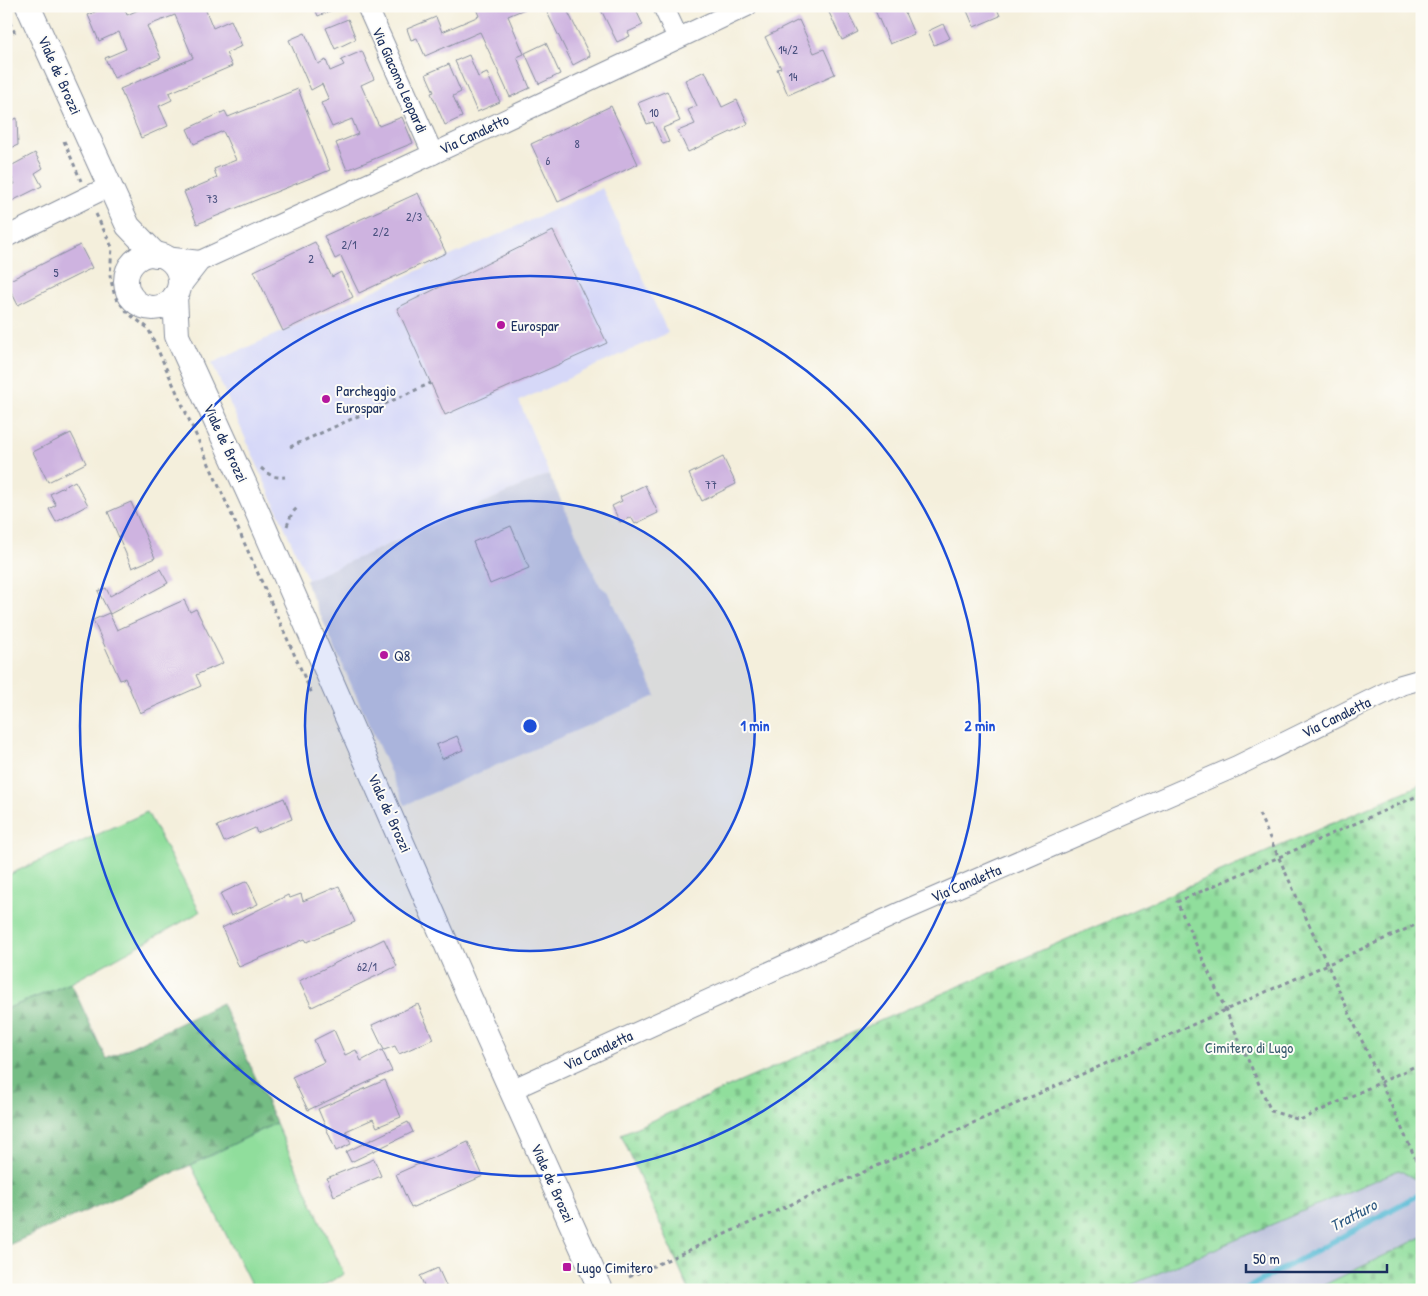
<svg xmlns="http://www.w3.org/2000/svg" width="1428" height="1296" viewBox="0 0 1428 1296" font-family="'Patrick Hand',sans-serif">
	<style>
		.built { fill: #d6d8f8 }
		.industrial { fill: #bec3dd }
		.grass { fill: #90de9c; stroke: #56867d }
		.forest { fill: url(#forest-firs); stroke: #487671 }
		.cemetery { fill: url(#cemetery-stones); stroke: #56867d }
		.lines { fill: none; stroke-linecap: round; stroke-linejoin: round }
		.stream { stroke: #56bad5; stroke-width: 5.5 }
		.building { fill: #ceb3e0 }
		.minor-casing { stroke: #888f9d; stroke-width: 22 }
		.tertiary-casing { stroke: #888f9d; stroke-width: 26 }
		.path { stroke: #888f9d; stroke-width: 3; stroke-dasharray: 4 4; stroke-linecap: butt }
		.minor { stroke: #fff; stroke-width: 20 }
		.tertiary { stroke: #fff; stroke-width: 24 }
		.ring { fill: none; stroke: #1d4ed8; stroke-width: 2.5 }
		.poi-dot { fill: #b5179e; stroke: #fdfcf7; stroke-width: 2 }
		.labels { text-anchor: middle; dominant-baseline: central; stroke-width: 4; stroke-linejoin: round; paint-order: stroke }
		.number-label { font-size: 12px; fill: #48507e }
		.street-label { font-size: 15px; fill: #1b2f5e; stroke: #fdfcf7 }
		.poi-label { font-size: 15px; fill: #1b2f5e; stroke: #fdfcf7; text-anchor: start }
		.park-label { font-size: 15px; fill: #385b6e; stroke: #fdfcf7 }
		.water-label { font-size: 16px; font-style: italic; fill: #2d5982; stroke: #fdfcf7 }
		.centre { fill: #1d4ed8; stroke: #fdfcf7; stroke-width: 2.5 }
		.ring-label { font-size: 15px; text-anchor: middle; font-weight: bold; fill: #1d4ed8; stroke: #fdfcf7; stroke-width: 4; stroke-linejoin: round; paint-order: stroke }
	</style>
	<defs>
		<pattern id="forest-firs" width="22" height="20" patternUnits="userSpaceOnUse" patternTransform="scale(1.25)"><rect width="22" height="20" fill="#74bd84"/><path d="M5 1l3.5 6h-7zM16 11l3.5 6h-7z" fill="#5e9a6f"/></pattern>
		<pattern id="cemetery-stones" width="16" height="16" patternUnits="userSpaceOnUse" patternTransform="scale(1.25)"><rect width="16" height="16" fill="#90de9c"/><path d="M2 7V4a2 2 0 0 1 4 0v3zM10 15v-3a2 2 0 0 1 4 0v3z" fill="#7cbf89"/></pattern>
	</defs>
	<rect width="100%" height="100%" fill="#fdfcf7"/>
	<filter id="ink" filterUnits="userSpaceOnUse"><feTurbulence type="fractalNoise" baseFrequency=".02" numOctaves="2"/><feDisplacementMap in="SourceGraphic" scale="10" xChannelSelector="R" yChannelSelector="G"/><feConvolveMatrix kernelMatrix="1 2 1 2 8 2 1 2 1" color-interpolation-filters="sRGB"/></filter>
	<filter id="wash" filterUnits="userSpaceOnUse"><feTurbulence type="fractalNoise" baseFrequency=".0096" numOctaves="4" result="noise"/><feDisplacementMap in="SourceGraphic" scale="20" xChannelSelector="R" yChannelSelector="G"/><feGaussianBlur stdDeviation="1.12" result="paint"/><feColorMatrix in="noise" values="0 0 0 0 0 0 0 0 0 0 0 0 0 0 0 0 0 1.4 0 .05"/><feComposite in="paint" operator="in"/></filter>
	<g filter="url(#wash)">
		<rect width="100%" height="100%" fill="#f4efdc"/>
		<polygon class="built" points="602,188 668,333 519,401 549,474 308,580 212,363"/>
		<g class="industrial">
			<polygon points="549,474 600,586 609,593 656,696 405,805 305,581"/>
			<polygon points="1399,1170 1418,1181 1422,1190 1422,1237 1314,1290 1119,1290"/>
		</g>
		<g class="grass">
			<polygon points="147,812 200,912 71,983 6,1009 6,876"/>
			<polygon points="276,1123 344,1274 315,1290 254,1290 191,1165"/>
		</g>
		<polygon class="forest" points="71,983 106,1059 222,1003 276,1123 191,1165 6,1246 6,1009"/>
		<g class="cemetery">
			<polygon points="1422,784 1422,1190 1418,1181 1399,1170 1119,1290 689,1290 621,1134"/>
			<polygon points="1422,1237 1422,1290 1314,1290"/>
		</g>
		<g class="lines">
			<polyline class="stream" points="1244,1290 1422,1193"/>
		</g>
		<g id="blocks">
			<g class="building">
				<polygon points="108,6 124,6 127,15 147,6 204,6 213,28 231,20 242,46 226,53 232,66 169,93 172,100 159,106 168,126 141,138 120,89 193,58 175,15 147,26 161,58 114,78 105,58 126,49 119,32 99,41 88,15"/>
				<polygon points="304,6 342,6 318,16 314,6 306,10"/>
				<polygon points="475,6 527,6 527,8 508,16 524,54 517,57 530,88 510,97 480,32 425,56 417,38 411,40 407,29 436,17 442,32 479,16"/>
				<polygon points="544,6 565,6 590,56 573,65"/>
				<polygon points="599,6 634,6 643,25 628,32 630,36 617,42"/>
				<polygon points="826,6 845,6 858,32 842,40"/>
				<polygon points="873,6 902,6 914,34 890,44"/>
				<polygon points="965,6 975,6 977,10 987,6 996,6 1000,16 974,27"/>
				<polygon points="348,19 356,39 335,49 326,28"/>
				<polygon points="799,20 814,53 824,49 835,74 788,95 777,69 781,68 765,37"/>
				<polygon points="943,24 950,38 934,45 928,31"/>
				<polygon points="305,33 318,64 326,60 330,71 344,65 341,60 362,51 374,79 361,85 379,126 402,117 413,143 347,170 336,143 358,134 352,119 332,127 321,103 329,100 322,84 311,90 289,40"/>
				<polygon points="546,43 560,74 539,84 525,53"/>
				<polygon points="469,55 478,77 487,73 500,102 477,112 455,61"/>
				<polygon points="449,64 461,92 453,96 462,117 445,125 431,93 434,92 426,74"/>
				<polygon points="705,71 722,107 737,100 748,124 688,152 678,131 695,124 688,110 697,106 685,80"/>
				<polygon points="298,89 330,170 197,224 184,192 217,178 214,169 236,160 223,131 194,144 187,129 225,111 228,117"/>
				<polygon points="667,91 680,121 663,128 669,142 663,144 653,122 647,124 638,103"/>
				<polygon points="611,106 638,164 558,202 531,144"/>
				<polygon points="17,118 18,145 6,150 6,123"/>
				<polygon points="35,153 43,168 35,173 42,186 12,201 6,188 15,184 7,168"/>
				<polygon points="418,193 446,253 359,293 341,256 335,259 324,236"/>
				<polygon points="553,231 607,343 445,415 397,308"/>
				<polygon points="315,242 332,277 341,272 353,297 283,331 254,271"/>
				<polygon points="80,245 92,268 18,305 6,282"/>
				<polygon points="71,433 86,463 48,482 33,452"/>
				<polygon points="723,457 736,484 702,501 689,474"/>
				<polygon points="75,481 88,505 56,522 49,509 56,505 50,494"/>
				<polygon points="645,485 658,513 635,524 631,517 620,522 612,506 622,501 620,497"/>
				<polygon points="131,502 155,558 132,568 108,512"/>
				<polygon points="511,526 529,568 490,584 473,542"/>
				<polygon points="160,569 168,583 110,614 98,591 106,588 110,596"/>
				<polygon points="184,600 190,612 196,609 223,663 196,675 201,686 140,713 125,678 120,680 93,620 109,613 117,630"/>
				<polygon points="457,736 463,750 442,759 436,745"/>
				<polygon points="284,798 292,819 257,833 255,828 224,842 217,826"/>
				<polygon points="247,881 258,904 231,916 220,894"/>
				<polygon points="339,886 355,922 307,942 305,939 239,967 222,928 288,895 290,898 301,894 303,901"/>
				<polygon points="384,939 397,966 312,1007 299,981"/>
				<polygon points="418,1004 433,1039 399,1054 395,1046 384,1050 372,1025"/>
				<polygon points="334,1030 345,1055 356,1050 361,1061 382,1050 392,1071 308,1110 292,1077 324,1062 314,1040"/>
				<polygon points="385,1080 401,1117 377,1127 373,1119 346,1131 351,1144 336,1151 318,1109"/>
				<polygon points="408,1122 413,1132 351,1162 346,1152"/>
				<polygon points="468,1142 483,1176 411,1208 396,1174"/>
				<polygon points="374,1159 381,1176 334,1196 327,1178"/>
				<polygon points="438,1268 448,1290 426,1290 420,1276"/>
			</g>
		</g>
	</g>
	<g filter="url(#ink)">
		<use href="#blocks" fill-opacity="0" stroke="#888f9d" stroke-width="1"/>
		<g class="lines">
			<defs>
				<g id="minor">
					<polyline points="367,6 433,154"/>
					<polyline points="663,6 678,38"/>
					<polyline points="6,237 110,186"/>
					<polyline points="165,257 200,261"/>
					<polyline points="179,288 200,261 433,154 747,6"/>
					<polyline points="511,1090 901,912 1237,766 1401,685 1422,679"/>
				</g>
				<g id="tertiary">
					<polyline points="28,6 128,226 156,255"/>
					<circle cx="153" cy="281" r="27"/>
					<polyline points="175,296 177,336 256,509 469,996 601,1290"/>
				</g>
			</defs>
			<use href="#minor" class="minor-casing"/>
			<use href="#tertiary" class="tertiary-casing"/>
			<g class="path">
				<polyline points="6,15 16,35"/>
				<polyline points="64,141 81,181"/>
				<polyline points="96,214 112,247 110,276 115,297 129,314 148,328 312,694"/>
				<polyline points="290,447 431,383"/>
				<path d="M261,468c8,7 13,10 24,9"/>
				<polyline points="287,526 292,513 299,506"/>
				<polyline points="1422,794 1177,902 1271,1111 1300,1120 1422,1063"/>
				<polyline points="1259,814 1422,1173"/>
				<polyline points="629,1277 1422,922"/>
			</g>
			<use href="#minor" class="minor"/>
			<use href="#tertiary" class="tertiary"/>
		</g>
	</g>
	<circle cx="530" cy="726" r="225" fill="#1d4ed8" fill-opacity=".12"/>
	<g class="ring">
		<circle cx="530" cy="726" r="225"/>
		<circle cx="530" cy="726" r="450"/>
	</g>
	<g class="poi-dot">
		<circle cx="501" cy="325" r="5"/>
		<circle cx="326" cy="399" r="5"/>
		<circle cx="384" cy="655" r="5"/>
		<rect x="562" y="1262" width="10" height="10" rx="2.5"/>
	</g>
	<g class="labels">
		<g class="number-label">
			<text x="788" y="49">14/2</text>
			<text x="793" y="76">14</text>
			<text x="654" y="112">10</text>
			<text x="577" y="143">8</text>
			<text x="548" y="160">6</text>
			<text x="212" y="198">73</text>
			<text x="414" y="216">2/3</text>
			<text x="381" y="231">2/2</text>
			<text x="349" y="244">2/1</text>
			<text x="311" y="258">2</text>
			<text x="56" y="272">5</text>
			<text x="711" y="484">77</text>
			<text x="367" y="966">62/1</text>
		</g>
		<g class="street-label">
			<text transform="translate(60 75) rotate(66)">Viale de' Brozzi</text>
			<text transform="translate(400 80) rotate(66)">Via Giacomo Leopardi</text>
			<text transform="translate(474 134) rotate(-25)">Via Canaletto</text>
			<text transform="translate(226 443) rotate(65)">Viale de' Brozzi</text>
			<text transform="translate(1336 717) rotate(-26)">Via Canaletta</text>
			<text transform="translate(390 813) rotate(66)">Viale de' Brozzi</text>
			<text transform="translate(966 883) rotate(-23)">Via Canaletta</text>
			<text transform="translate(598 1050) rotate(-25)">Via Canaletta</text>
			<text transform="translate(553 1183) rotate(66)">Viale de' Brozzi</text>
		</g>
		<g class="poi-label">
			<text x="511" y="325">Eurospar</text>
			<text x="336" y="390">Parcheggio<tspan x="336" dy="17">Eurospar</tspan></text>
			<text x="394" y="655">Q8</text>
			<text x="577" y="1267">Lugo Cimitero</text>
		</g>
		<g class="park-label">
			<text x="1249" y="1047">Cimitero di Lugo</text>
		</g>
		<g class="water-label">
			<text transform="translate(1353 1215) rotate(-28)">Tratturo</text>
		</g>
	</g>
	<circle cx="530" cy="726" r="8" class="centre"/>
	<g class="ring-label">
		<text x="755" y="731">1 min</text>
		<text x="980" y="731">2 min</text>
	</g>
	<rect width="1428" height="1296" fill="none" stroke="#fdfcf7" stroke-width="25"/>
	<path d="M1246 1264v8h141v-8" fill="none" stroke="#1b2f5e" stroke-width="2.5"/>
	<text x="1253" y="1264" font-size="15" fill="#1b2f5e" stroke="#fdfcf7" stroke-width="4" paint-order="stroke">50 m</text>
</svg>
